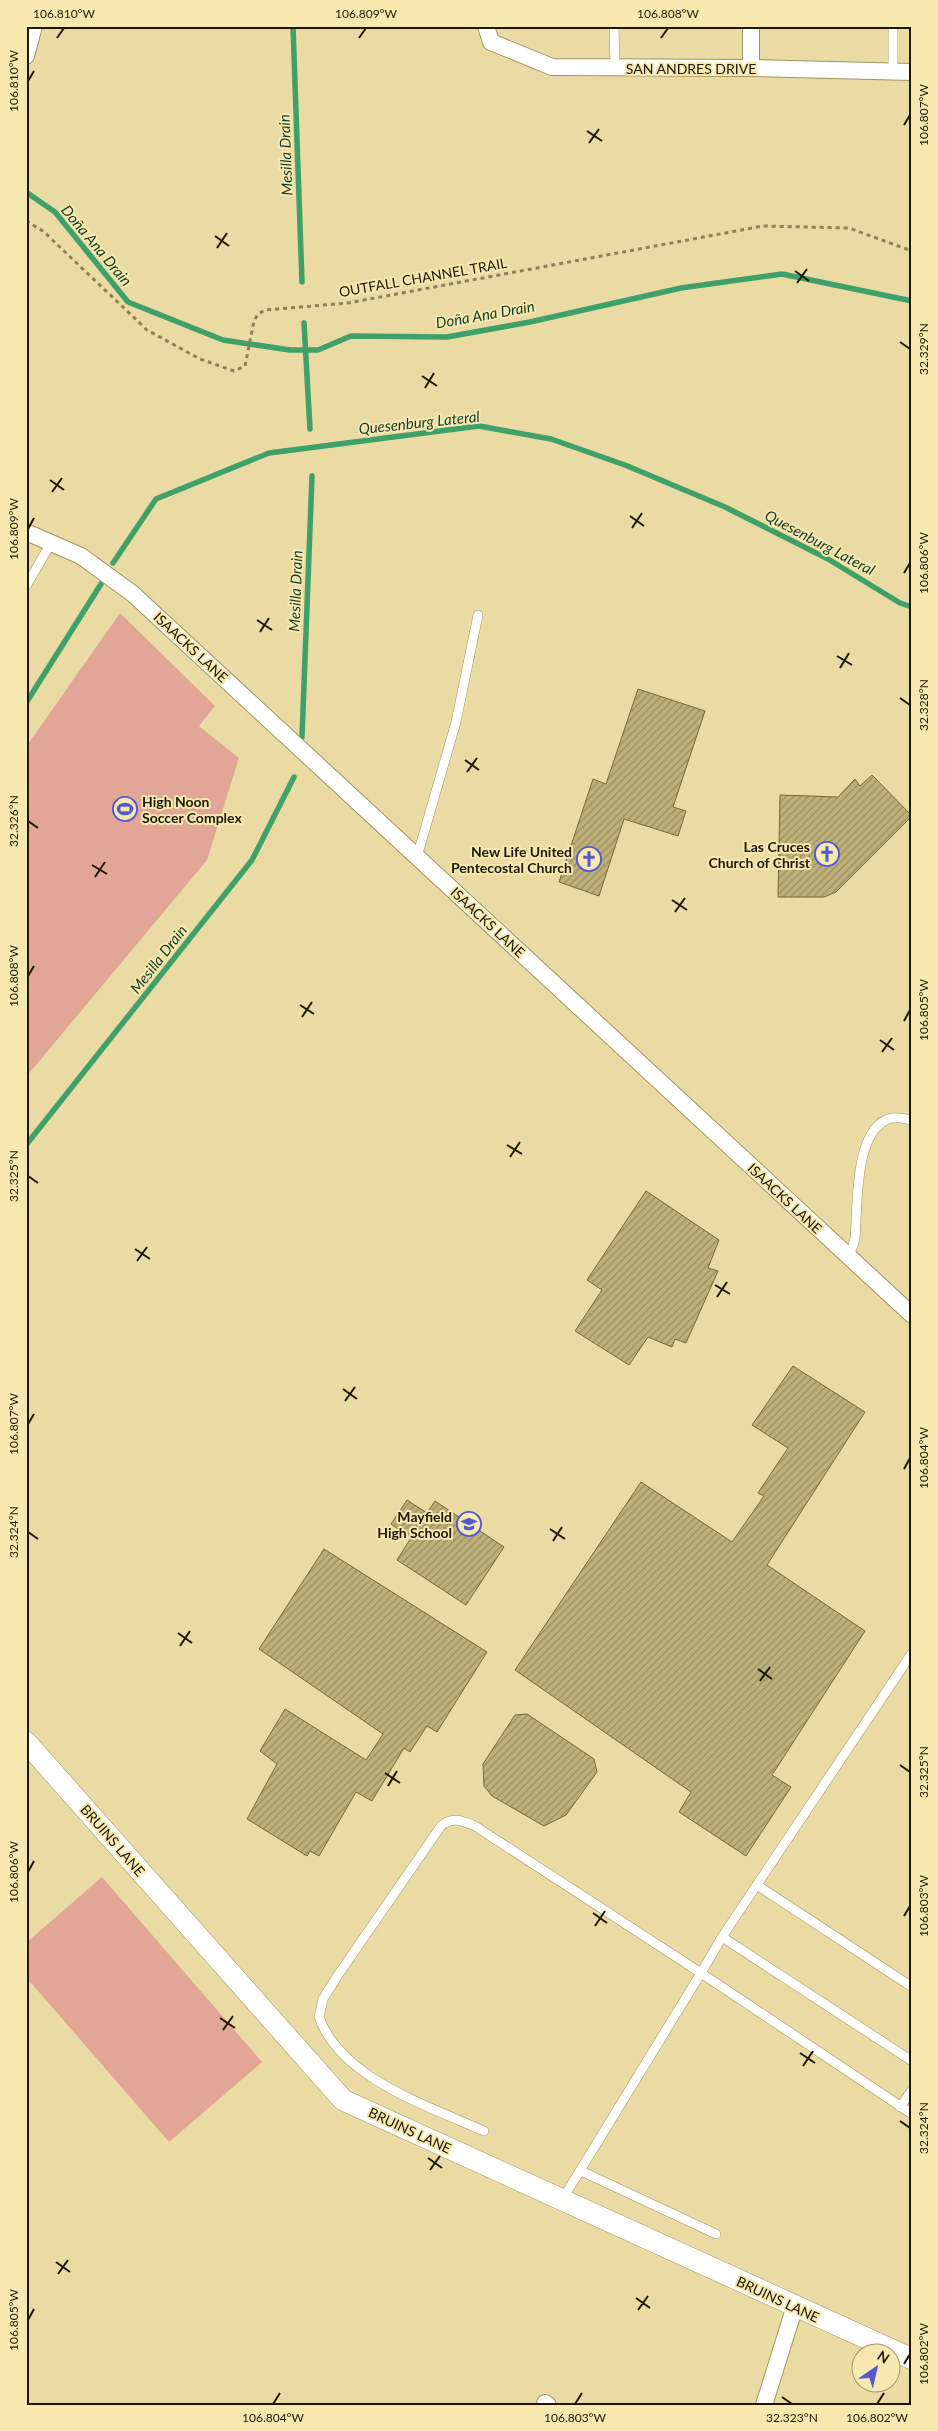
<svg xmlns="http://www.w3.org/2000/svg" width="938" height="2431" viewBox="0 0 938 2431" font-family="Lato,sans-serif">
	<style>
		.grass { fill: #e1a695 }
		.lines { fill: none; stroke-linecap: round; stroke-linejoin: round }
		.stream { stroke: #3fa06a; stroke-width: 5.5 }
		.building { fill: url(#building-hatch); stroke: #766934 }
		.service-casing { stroke: #a2945f; stroke-width: 10 }
		.minor-casing { stroke: #a2945f; stroke-width: 18 }
		.tertiary-casing { stroke: #a2945f; stroke-width: 22 }
		.path { stroke: #8b8159; stroke-width: 3; stroke-dasharray: 4 4; stroke-linecap: butt }
		.service { stroke: #fff; stroke-width: 9 }
		.minor { stroke: #fff; stroke-width: 16 }
		.tertiary { stroke: #fff; stroke-width: 21 }
		.ticks { fill: none; stroke: #1e1803; stroke-width: 2 }
		.labels { text-anchor: middle; dominant-baseline: central; stroke-width: 4; stroke-linejoin: round; paint-order: stroke }
		.street-label { font-size: 14px; fill: #1e1803; stroke: #f6e8af }
		.poi-label { font-size: 14px; font-weight: bold; fill: #1e1803; stroke: #f6e8af; text-anchor: end }
		.water-label { font-size: 15px; font-style: italic; fill: #143c26; stroke: #f6e8af }
		.neatline { fill: none; stroke: #1e1803; stroke-width: 2 }
		.ticks-label { font-size: 12px; text-anchor: middle; fill: #1e1803 }
	</style>
	<defs>
		<pattern id="building-hatch" width="6" height="6" patternUnits="userSpaceOnUse" patternTransform="scale(1.25)"><rect width="6" height="6" fill="#bdb079"/><path d="M-1 1l2-2M0 6l6-6M5 7l2-2" fill="none" stroke="#998e61"/></pattern>
	</defs>
	<rect width="100%" height="100%" fill="#e9dba3"/>
	<g class="grass">
		<polygon points="120,613 215,706 199,726 239,758 207,860 26,1077 26,747"/>
		<polygon points="102,1877 262,2062 169,2142 26,1977 26,1943"/>
	</g>
	<g class="lines">
		<g class="stream">
			<polyline points="293,26 302,282"/>
			<polyline points="26,192 55,212 128,302 223,340 290,350 318,350 351,336 447,337 530,322 681,288 782,274 912,301"/>
			<polyline points="304,323 310,429"/>
			<polyline points="113,563 156,499 269,453 479,426 551,439 625,465 725,507 828,559 900,603 912,607"/>
			<polyline points="26,703 101,584"/>
			<polyline points="302,737 312,476"/>
			<polyline points="26,1145 252,860 294,777"/>
		</g>
	</g>
	<g class="building">
		<polygon points="638,689 705,711 673,807 686,811 678,836 624,819 599,896 559,882 593,779 606,784"/>
		<polygon points="872,775 912,816 836,892 824,897 778,897 780,795 838,797 855,779 860,786"/>
		<polygon points="646,1191 719,1240 708,1268 718,1271 686,1343 675,1339 672,1347 648,1337 629,1365 575,1331 602,1290 587,1280"/>
		<polygon points="793,1366 865,1412 767,1565 865,1631 772,1775 791,1787 746,1856 679,1812 691,1792 515,1670 641,1482 732,1542 764,1496 758,1493 788,1448 752,1425"/>
		<polygon points="407,1500 427,1513 435,1501 504,1547 466,1605 397,1560 411,1538 391,1524"/>
		<polygon points="324,1549 487,1652 437,1732 427,1726 410,1752 404,1748 372,1801 356,1792 319,1856 310,1851 307,1856 247,1819 277,1764 260,1751 285,1709 366,1760 383,1734 259,1649"/>
		<polygon points="527,1714 594,1759 597,1772 566,1815 544,1826 492,1796 484,1786 483,1764 515,1715"/>
	</g>
	<g class="lines">
		<defs>
			<g id="service">
				<polyline points="614,26 615,68"/>
				<polyline points="893,72 893,26"/>
				<polyline points="26,586 51,543"/>
				<polyline points="417,857 456,722 478,615"/>
				<path d="M848,1256c3,-5 6,-12 7,-18 3,-29 -2,-112 37,-120 6,-1 14,1 20,2"/>
				<polyline points="912,1653 722,1937 912,2061"/>
				<polyline points="757,1885 912,1987"/>
				<polyline points="900,2107 912,2090"/>
				<path d="M484,2131c-55,-25 -143,-52 -165,-114l4,-18 15,-24 103,-149c11,-10 22,-5 34,0l226,147 21,-36"/>
				<polyline points="581,2171 716,2234"/>
				<polyline points="562,2200 701,1973 912,2114"/>
			</g>
			<g id="minor">
				<polyline points="486,26 491,42 552,67 751,68 912,72"/>
				<polyline points="751,26 751,68"/>
				<polyline points="26,56 34,26"/>
				<polyline points="26,532 81,556 133,594 912,1315"/>
				<polyline points="545,2403 548,2405"/>
				<polyline points="764,2405 795,2306"/>
			</g>
			<polyline id="tertiary" points="26,1742 343,2100 912,2359"/>
		</defs>
		<use href="#service" class="service-casing"/>
		<use href="#minor" class="minor-casing"/>
		<use href="#tertiary" class="tertiary-casing"/>
		<polyline class="path" points="26,221 43,231 147,330 200,359 234,371 245,366 254,321 258,314 265,310 348,303 763,226 849,228 912,251"/>
		<use href="#service" class="service"/>
		<use href="#minor" class="minor"/>
		<use href="#tertiary" class="tertiary"/>
	</g>
	<path class="ticks" d="M57,38l7,-10M359,38l7,-10M661,38l7,-10M28,81l6,-10M904,125l6,-10M587,131l15,10M589,143l10,-14M215,236l14,10M217,248l10,-15M795,271l14,10M797,283l10,-14M900,342l10,7M422,376l15,10M425,388l9,-15M50,480l14,10M52,492l10,-14M630,516l14,10M632,528l10,-15M28,529l6,-11M904,573l6,-10M257,620l15,10M260,632l9,-14M837,656l15,9M840,668l9,-15M900,698l10,7M465,760l14,10M467,772l10,-14M28,821l10,7M92,865l15,9M95,877l10,-15M672,900l15,10M675,912l10,-14M28,976l6,-10M300,1005l14,9M302,1017l10,-15M904,1021l6,-11M880,1040l14,10M882,1052l10,-14M507,1145l15,9M510,1157l10,-15M28,1176l10,7M135,1249l15,10M137,1261l10,-14M715,1285l15,9M717,1297l10,-15M343,1389l14,10M345,1401l10,-14M28,1424l6,-10M904,1469l6,-11M550,1529l15,10M28,1532l10,7M553,1541l9,-14M178,1633l14,10M180,1646l10,-15M758,1669l14,10M760,1681l10,-14M900,1765l10,7M385,1773l15,10M388,1786l9,-15M28,1872l6,-11M593,1913l14,10M904,1916l6,-10M595,1926l10,-15M220,2018l15,10M223,2030l10,-14M800,2053l15,10M803,2066l10,-15M900,2121l10,7M428,2158l14,10M430,2170l10,-14M56,2262l14,10M58,2274l10,-14M636,2298l14,10M638,2310l10,-14M28,2320l6,-11M904,2364l6,-10M782,2397l10,7M273,2404l7,-11M575,2404l7,-11M877,2404l7,-11"/>
	<defs>
		<symbol id="stadium-ring" viewBox="-11 -11 22 22"><circle r="9.5" fill="#f6e8af" stroke="#535ad1" stroke-width="1.5"/><path d="M0-5a6.5 5 0 1 0 0 10a6.5 5 0 1 0 0-10ZM-3.5-1.8h7v3.6h-7Z" fill="#535ad1"/></symbol>
		<symbol id="church-ring" viewBox="-11 -11 22 22"><circle r="9.5" fill="#f6e8af" stroke="#535ad1" stroke-width="1.5"/><path d="M-1.2-6h2.4v3.5h3.3v2.4h-3.3V6h-2.4V-.1h-3.3v-2.4h3.3Z" fill="#535ad1"/></symbol>
		<symbol id="school-ring" viewBox="-11 -11 22 22"><circle r="9.5" fill="#f6e8af" stroke="#535ad1" stroke-width="1.5"/><path d="M0-5L7-2L0 1L-7-2ZM-4 1L0 2.5L4 1V4Q0 6-4 4Z" fill="#535ad1"/></symbol>
	</defs>
	<g fill-rule="evenodd">
		<use href="#stadium-ring" x="111" y="795" width="28" height="28"/>
		<use href="#church-ring" x="813" y="840" width="28" height="28"/>
		<use href="#church-ring" x="575" y="845" width="28" height="28"/>
		<use href="#school-ring" x="455" y="1510" width="28" height="28"/>
	</g>
	<g class="labels">
		<g class="street-label">
			<text x="691" y="68">SAN ANDRES DRIVE</text>
			<text transform="translate(423 277) rotate(-10)">OUTFALL CHANNEL TRAIL</text>
			<text transform="translate(191 647) rotate(43)">ISAACKS LANE</text>
			<text transform="translate(488 922) rotate(43)">ISAACKS LANE</text>
			<text transform="translate(785 1198) rotate(43)">ISAACKS LANE</text>
			<text transform="translate(113 1840) rotate(49)">BRUINS LANE</text>
			<text transform="translate(410 2130) rotate(25)">BRUINS LANE</text>
			<text transform="translate(778 2299) rotate(25)">BRUINS LANE</text>
		</g>
		<g class="poi-label">
			<text x="142" y="801" text-anchor="start">High Noon<tspan x="142" dy="16">Soccer Complex</tspan></text>
			<text x="810" y="846">Las Cruces<tspan x="810" dy="16">Church of Christ</tspan></text>
			<text x="572" y="851">New Life United<tspan x="572" dy="16">Pentecostal Church</tspan></text>
			<text x="452" y="1516">Mayfield<tspan x="452" dy="16">High School</tspan></text>
		</g>
		<g class="water-label">
			<text transform="translate(285 155) rotate(-92)">Mesilla Drain</text>
			<text transform="translate(97 245) rotate(50)">Doña Ana Drain</text>
			<text transform="translate(485 314) rotate(-10)">Doña Ana Drain</text>
			<text transform="translate(419 422) rotate(-6)">Quesenburg Lateral</text>
			<text transform="translate(820 542) rotate(28)">Quesenburg Lateral</text>
			<text transform="translate(295 591) rotate(-88)">Mesilla Drain</text>
			<text transform="translate(158 959) rotate(-52)">Mesilla Drain</text>
		</g>
	</g>
	<rect width="938" height="2431" fill="none" stroke="#f6e8af" stroke-width="55"/>
	<g transform="translate(876 2368) rotate(34)"><circle r="24" fill="#f6e8af" stroke="#a0956a"/>
	<path d="M0-4L9 19L0 12L-9 19Z" fill="#535ad1"/>
	<text y="-8" font-size="14" font-weight="bold" text-anchor="middle" fill="#1e1803">N</text>
	</g>
	<rect x="28" y="28" width="882" height="2376" class="neatline"/>
	<g class="ticks-label">
		<text x="64" y="18">106.810°W</text>
		<text x="366" y="18">106.809°W</text>
		<text x="668" y="18">106.808°W</text>
		<text transform="translate(14 81) rotate(-90)" y="4">106.810°W</text>
		<text transform="translate(924 115) rotate(-90)" y="4">106.807°W</text>
		<text transform="translate(924 349) rotate(-90)" y="4">32.329°N</text>
		<text transform="translate(14 529) rotate(-90)" y="4">106.809°W</text>
		<text transform="translate(924 563) rotate(-90)" y="4">106.806°W</text>
		<text transform="translate(924 705) rotate(-90)" y="4">32.328°N</text>
		<text transform="translate(14 821) rotate(-90)" y="4">32.326°N</text>
		<text transform="translate(14 976) rotate(-90)" y="4">106.808°W</text>
		<text transform="translate(924 1010) rotate(-90)" y="4">106.805°W</text>
		<text transform="translate(14 1176) rotate(-90)" y="4">32.325°N</text>
		<text transform="translate(14 1424) rotate(-90)" y="4">106.807°W</text>
		<text transform="translate(924 1458) rotate(-90)" y="4">106.804°W</text>
		<text transform="translate(14 1532) rotate(-90)" y="4">32.324°N</text>
		<text transform="translate(924 1772) rotate(-90)" y="4">32.325°N</text>
		<text transform="translate(14 1872) rotate(-90)" y="4">106.806°W</text>
		<text transform="translate(924 1906) rotate(-90)" y="4">106.803°W</text>
		<text transform="translate(924 2128) rotate(-90)" y="4">32.324°N</text>
		<text transform="translate(14 2320) rotate(-90)" y="4">106.805°W</text>
		<text transform="translate(924 2354) rotate(-90)" y="4">106.802°W</text>
		<text x="273" y="2422">106.804°W</text>
		<text x="575" y="2422">106.803°W</text>
		<text x="792" y="2422">32.323°N</text>
		<text x="877" y="2422">106.802°W</text>
	</g>
</svg>
